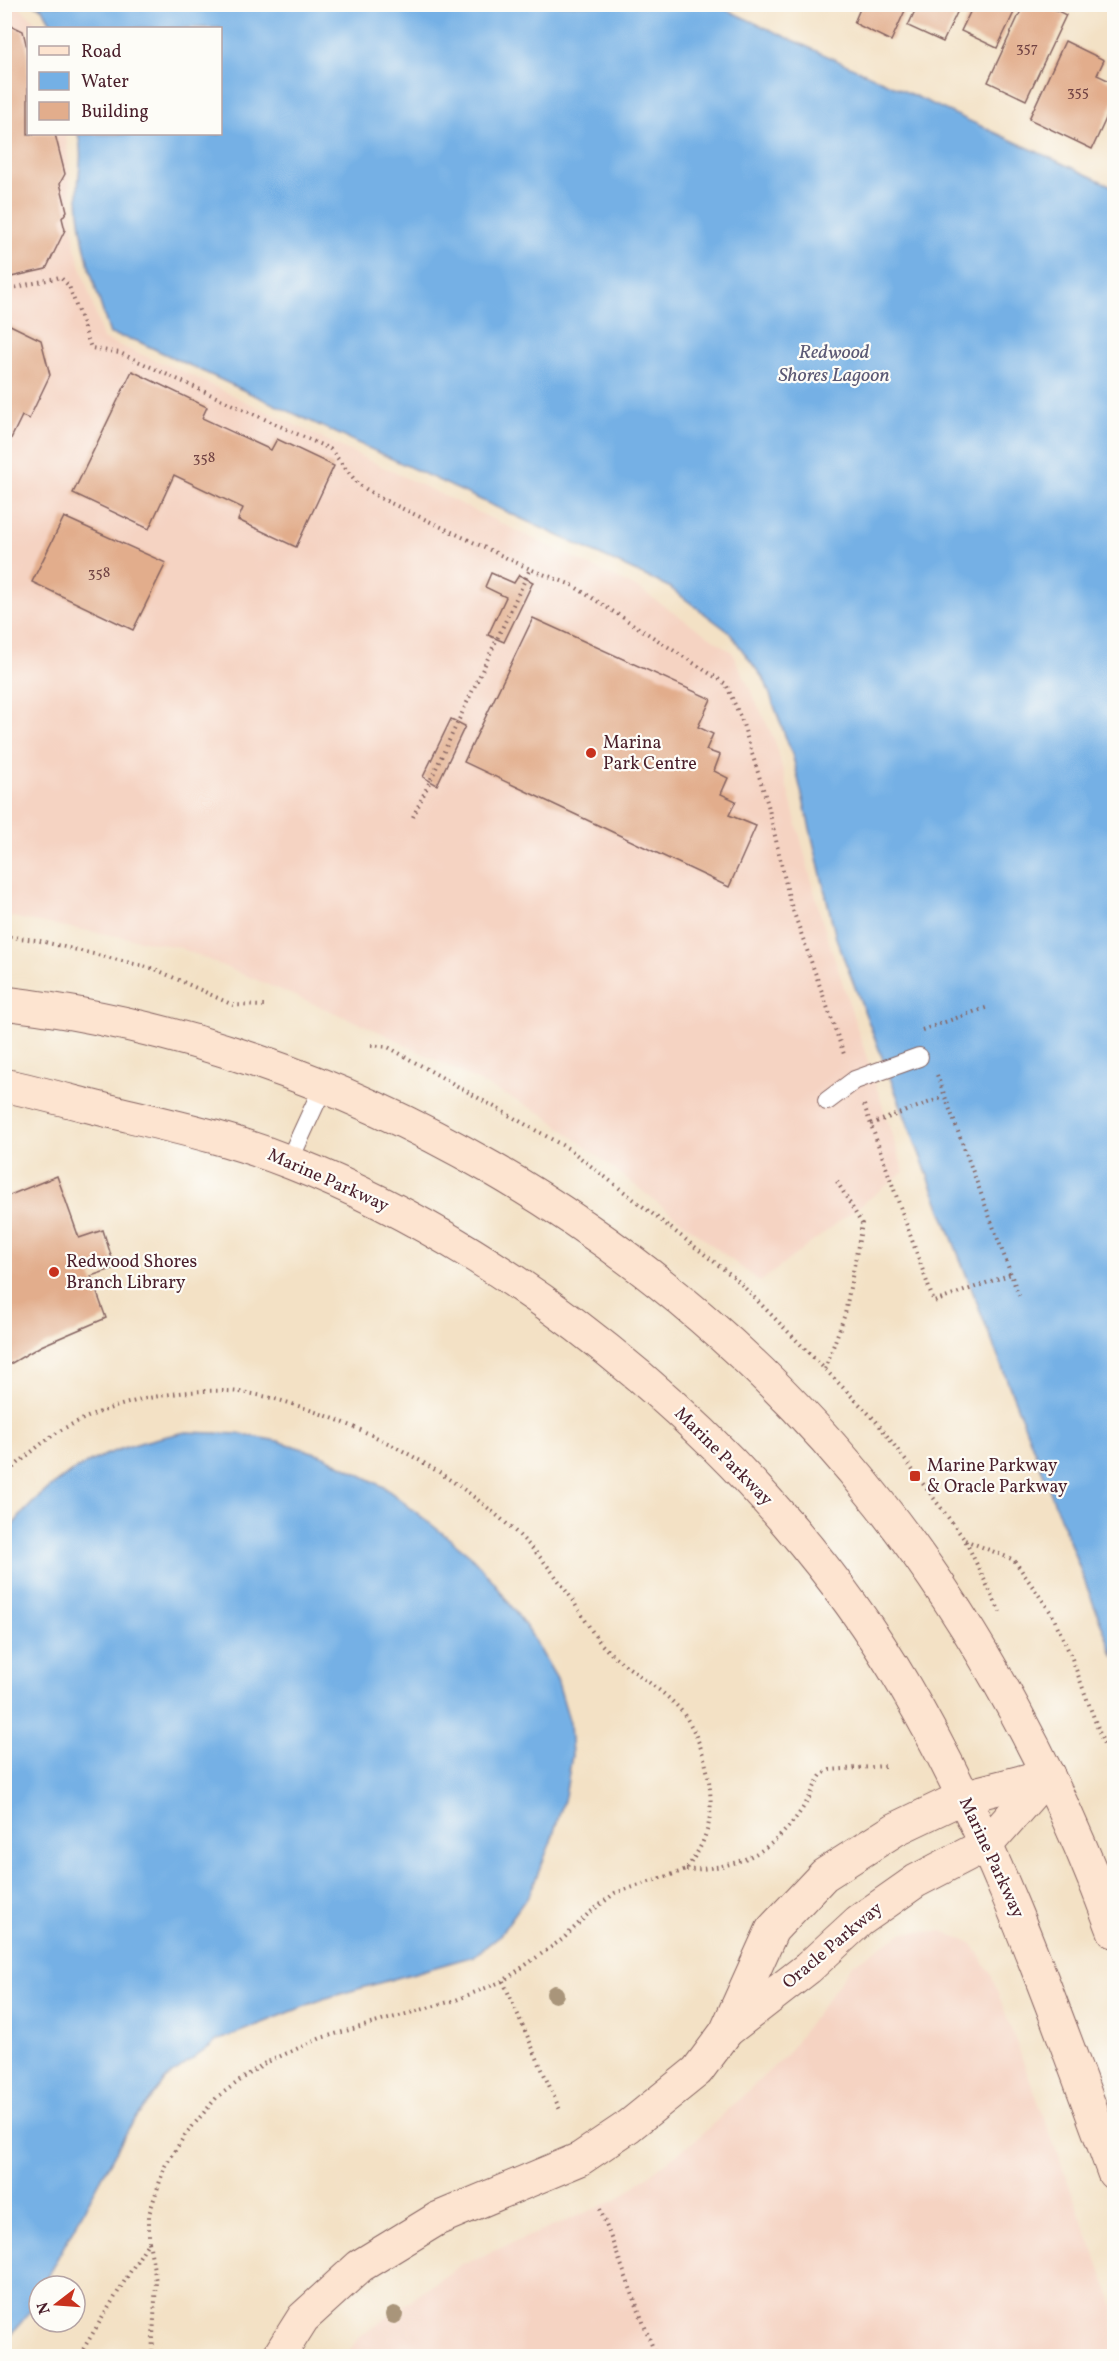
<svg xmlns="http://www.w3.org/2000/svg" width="1119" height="2361" viewBox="0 0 1119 2361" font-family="Vollkorn,serif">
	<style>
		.built { fill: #f5d3c2 }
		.water { fill: #74b0e5; stroke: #5f6888; stroke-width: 1.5 }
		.building { fill: #e2ad8c }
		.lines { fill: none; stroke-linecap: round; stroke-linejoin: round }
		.lane-casing { stroke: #856361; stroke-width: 20 }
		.secondary-casing { stroke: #856361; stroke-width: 35 }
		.path { stroke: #856361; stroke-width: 4; stroke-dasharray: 1.5 4.5; stroke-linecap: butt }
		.lane { stroke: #fff; stroke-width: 18 }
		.secondary { stroke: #fde4d0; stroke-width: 33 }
		.tree { fill: #a9957a }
		.poi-dot { fill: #c8321e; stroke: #fdfcf7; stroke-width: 2 }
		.labels { text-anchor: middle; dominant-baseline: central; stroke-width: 4.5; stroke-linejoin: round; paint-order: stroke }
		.number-label { font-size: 15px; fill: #704243 }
		.poi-label { font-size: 18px; fill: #4a1f2b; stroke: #fdfcf7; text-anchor: start }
		.street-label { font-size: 18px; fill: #4a1f2b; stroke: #fdfcf7 }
		.water-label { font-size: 20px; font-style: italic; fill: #5b5975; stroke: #fdfcf7 }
	</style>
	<rect width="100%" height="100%" fill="#fdfcf7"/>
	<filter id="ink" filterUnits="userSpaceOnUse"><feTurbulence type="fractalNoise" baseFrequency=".0167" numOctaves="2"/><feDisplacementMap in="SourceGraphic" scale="12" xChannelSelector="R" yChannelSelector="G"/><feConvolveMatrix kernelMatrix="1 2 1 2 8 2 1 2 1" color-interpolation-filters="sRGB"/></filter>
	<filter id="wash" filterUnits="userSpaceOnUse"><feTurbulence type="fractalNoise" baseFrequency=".008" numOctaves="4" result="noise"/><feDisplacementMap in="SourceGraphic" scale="24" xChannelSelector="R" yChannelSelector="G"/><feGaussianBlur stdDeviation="1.35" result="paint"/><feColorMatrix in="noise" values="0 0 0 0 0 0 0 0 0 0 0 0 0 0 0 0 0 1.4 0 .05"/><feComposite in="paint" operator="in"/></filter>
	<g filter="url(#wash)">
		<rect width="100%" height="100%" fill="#f3e1c5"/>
		<g class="built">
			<polygon points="15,4 43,28 28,28 28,134 66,134 75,247 103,339 182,371 639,589 732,652 775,741 821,917 904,1172 760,1282 543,1114 378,1031 178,947 5,916 4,5"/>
			<polygon points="943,1931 972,1944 990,1972 1114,2306 1114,2356 346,2356 358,2338 462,2264 616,2200 699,2137 786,2055 853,1964 904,1932"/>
		</g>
		<g class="water">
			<path d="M35,5h681l398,182v1470l-278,-719 -43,-181 -28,-76 -36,-49 -60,-45 -532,-246 -27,-7c-14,-44 -30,-89 -32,-136 -1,-23 6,-40 0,-64h142v-106h-166l-11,-19z"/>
			<path d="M186,1432l53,2 39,7 44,14 62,32 86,68 24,27 35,49 28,48 13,44 2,32 -7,42 -15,47 -20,49 -31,43 -25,20 -151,43 -106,42 -52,39 -36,48 -87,158h-3c0,20 -22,41 -34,55v-806c48,-65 103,-88 181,-103z"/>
		</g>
		<g id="blocks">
			<g class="building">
				<polygon points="862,4 908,4 891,41 854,23"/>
				<polygon points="918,4 961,4 943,42 908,26"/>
				<polygon points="974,4 1018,4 997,48 961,31"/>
				<polygon points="1024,4 1044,4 1066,15 1026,100 988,82"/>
				<polygon points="1087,4 1100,4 1098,10"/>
				<polygon points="4,22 23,31 28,52 28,134 55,134 65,174 60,183 67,211 62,218 65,230 46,269 7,278 4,282"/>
				<polygon points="1065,41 1104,60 1097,75 1114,83 1114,101 1092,149 1029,119"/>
				<polygon points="4,322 41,340 50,375 29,419 22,416 4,453"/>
				<polygon points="132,371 207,407 202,418 271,450 277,439 334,466 296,547 238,520 243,508 174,475 149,529 73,493"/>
				<polygon points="64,517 166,563 133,630 32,582"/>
				<polygon points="491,573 514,583 519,575 533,582 504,642 488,635 506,597 485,587"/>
				<polygon points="533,618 711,699 698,727 713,734 706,750 720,755 714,771 728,778 721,794 736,801 729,815 756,826 729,887 464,762"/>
				<polygon points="451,719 465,726 437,785 423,777"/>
				<polygon points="57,1176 79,1238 103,1230 115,1268 91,1276 106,1318 41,1346 5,1367 5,1197"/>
			</g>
		</g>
	</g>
	<g filter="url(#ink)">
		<use href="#blocks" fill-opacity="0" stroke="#856361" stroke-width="1.5"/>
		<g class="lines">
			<defs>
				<g id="lane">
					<polyline points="827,1101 855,1080 919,1057"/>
					<polyline points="289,1161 324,1085"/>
				</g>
				<g id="secondary">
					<path d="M4,1003c341,40 664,232 875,500 100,126 180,278 235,428"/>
					<path d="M4,1085c28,6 54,13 81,20 72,18 137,30 207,58 240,94 483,301 613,524 90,153 148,320 209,486"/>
					<polyline points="728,2030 808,1968 859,1921 916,1881 987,1844 1048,1775"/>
					<polyline points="279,2356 303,2318 360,2266 437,2219 580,2159 629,2126 697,2071 726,2032 772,1930 824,1875 896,1829 963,1797 1048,1775"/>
				</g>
			</defs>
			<use href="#lane" class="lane-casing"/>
			<use href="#secondary" class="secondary-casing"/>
			<g class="path">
				<polyline points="4,290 60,277 69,286 91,348 120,353 330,449 358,484 380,498 530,569 572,585 726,684 742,721 768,805 790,902 845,1057"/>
				<polyline points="413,817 530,569"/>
				<polyline points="4,936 36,940 155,969 233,1005 266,1006"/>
				<polyline points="922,1030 988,1007"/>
				<polyline points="371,1045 388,1047 569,1149 735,1278 876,1421 965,1540 1000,1612"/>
				<polyline points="937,1075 1019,1296"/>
				<polyline points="864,1105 934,1302 1011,1274"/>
				<polyline points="871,1124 944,1097"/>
				<polyline points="825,1369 845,1314 862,1224 835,1178"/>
				<path d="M4,1475c19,-15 38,-34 59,-46 47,-26 110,-40 163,-38 29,1 59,10 87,20 77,27 146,68 206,124 23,22 42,47 59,74 8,11 15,26 25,37 22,22 51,37 73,59 27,27 44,94 29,131 -4,12 -12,23 -19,34l-71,23 -27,21 -24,24 -61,43 -47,19 -135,38 -58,26 -46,33 -32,38 -20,31 -16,48v27l-70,115"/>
				<polyline points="965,1540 1014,1560 1052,1614 1071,1656 1114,1772"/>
				<path d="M686,1870c56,-2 90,-19 120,-67 6,-9 9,-20 16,-29l8,-4 55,-4"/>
				<polyline points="503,1981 560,2110"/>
				<polyline points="600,2209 656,2356"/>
				<polyline points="149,2242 156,2281 152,2356"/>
			</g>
			<use href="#lane" class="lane"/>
			<use href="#secondary" class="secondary"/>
		</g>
		<g class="tree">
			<circle cx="555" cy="1994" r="9"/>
			<circle cx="394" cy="2315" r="9"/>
		</g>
	</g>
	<g class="poi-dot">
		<circle cx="591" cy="753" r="6"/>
		<circle cx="54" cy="1272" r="6"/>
		<rect x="909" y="1470" width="12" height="12" rx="3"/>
	</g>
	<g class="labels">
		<g class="number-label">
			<text x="1027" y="48">357</text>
			<text x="1078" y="92">355</text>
			<text x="204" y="458">358</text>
			<text x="99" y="573">358</text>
		</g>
		<g class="poi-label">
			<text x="603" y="743">Marina<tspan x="603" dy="21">Park Centre</tspan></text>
			<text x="66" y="1262">Redwood Shores<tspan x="66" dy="21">Branch Library</tspan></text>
			<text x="927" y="1466">Marine Parkway<tspan x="927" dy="21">&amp; Oracle Parkway</tspan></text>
		</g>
		<g class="street-label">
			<text transform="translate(328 1181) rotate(24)">Marine Parkway</text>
			<text transform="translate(723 1457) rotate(45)">Marine Parkway</text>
			<text transform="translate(991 1858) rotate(65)">Marine Parkway</text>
			<text transform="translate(833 1946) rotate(-40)">Oracle Parkway</text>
		</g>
		<g class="water-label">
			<text x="834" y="353">Redwood<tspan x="834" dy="23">Shores Lagoon</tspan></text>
		</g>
	</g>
	<rect width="1119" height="2361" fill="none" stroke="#fdfcf7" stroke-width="24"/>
	<rect x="27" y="27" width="195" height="108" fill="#fdfcf7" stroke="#b5a4a5" stroke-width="1.5"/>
	<rect x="39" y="46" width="30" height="9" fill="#fde4d0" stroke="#b5a4a5" stroke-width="1.5"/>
	<text x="81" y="57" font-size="18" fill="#4a1f2b">Road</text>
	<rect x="39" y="72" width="30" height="18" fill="#74b0e5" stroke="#b5a4a5" stroke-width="1.5"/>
	<text x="81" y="87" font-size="18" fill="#4a1f2b">Water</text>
	<rect x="39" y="102" width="30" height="18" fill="#e2ad8c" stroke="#b5a4a5" stroke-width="1.5"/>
	<text x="81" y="117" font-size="18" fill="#4a1f2b">Building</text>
	<g transform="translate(57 2304) rotate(253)"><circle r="28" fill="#fdfcf7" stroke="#b5a4a5" stroke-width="1.5"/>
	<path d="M0-4.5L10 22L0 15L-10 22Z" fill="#c8321e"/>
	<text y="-9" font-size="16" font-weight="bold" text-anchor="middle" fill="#4a1f2b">N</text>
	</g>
</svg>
